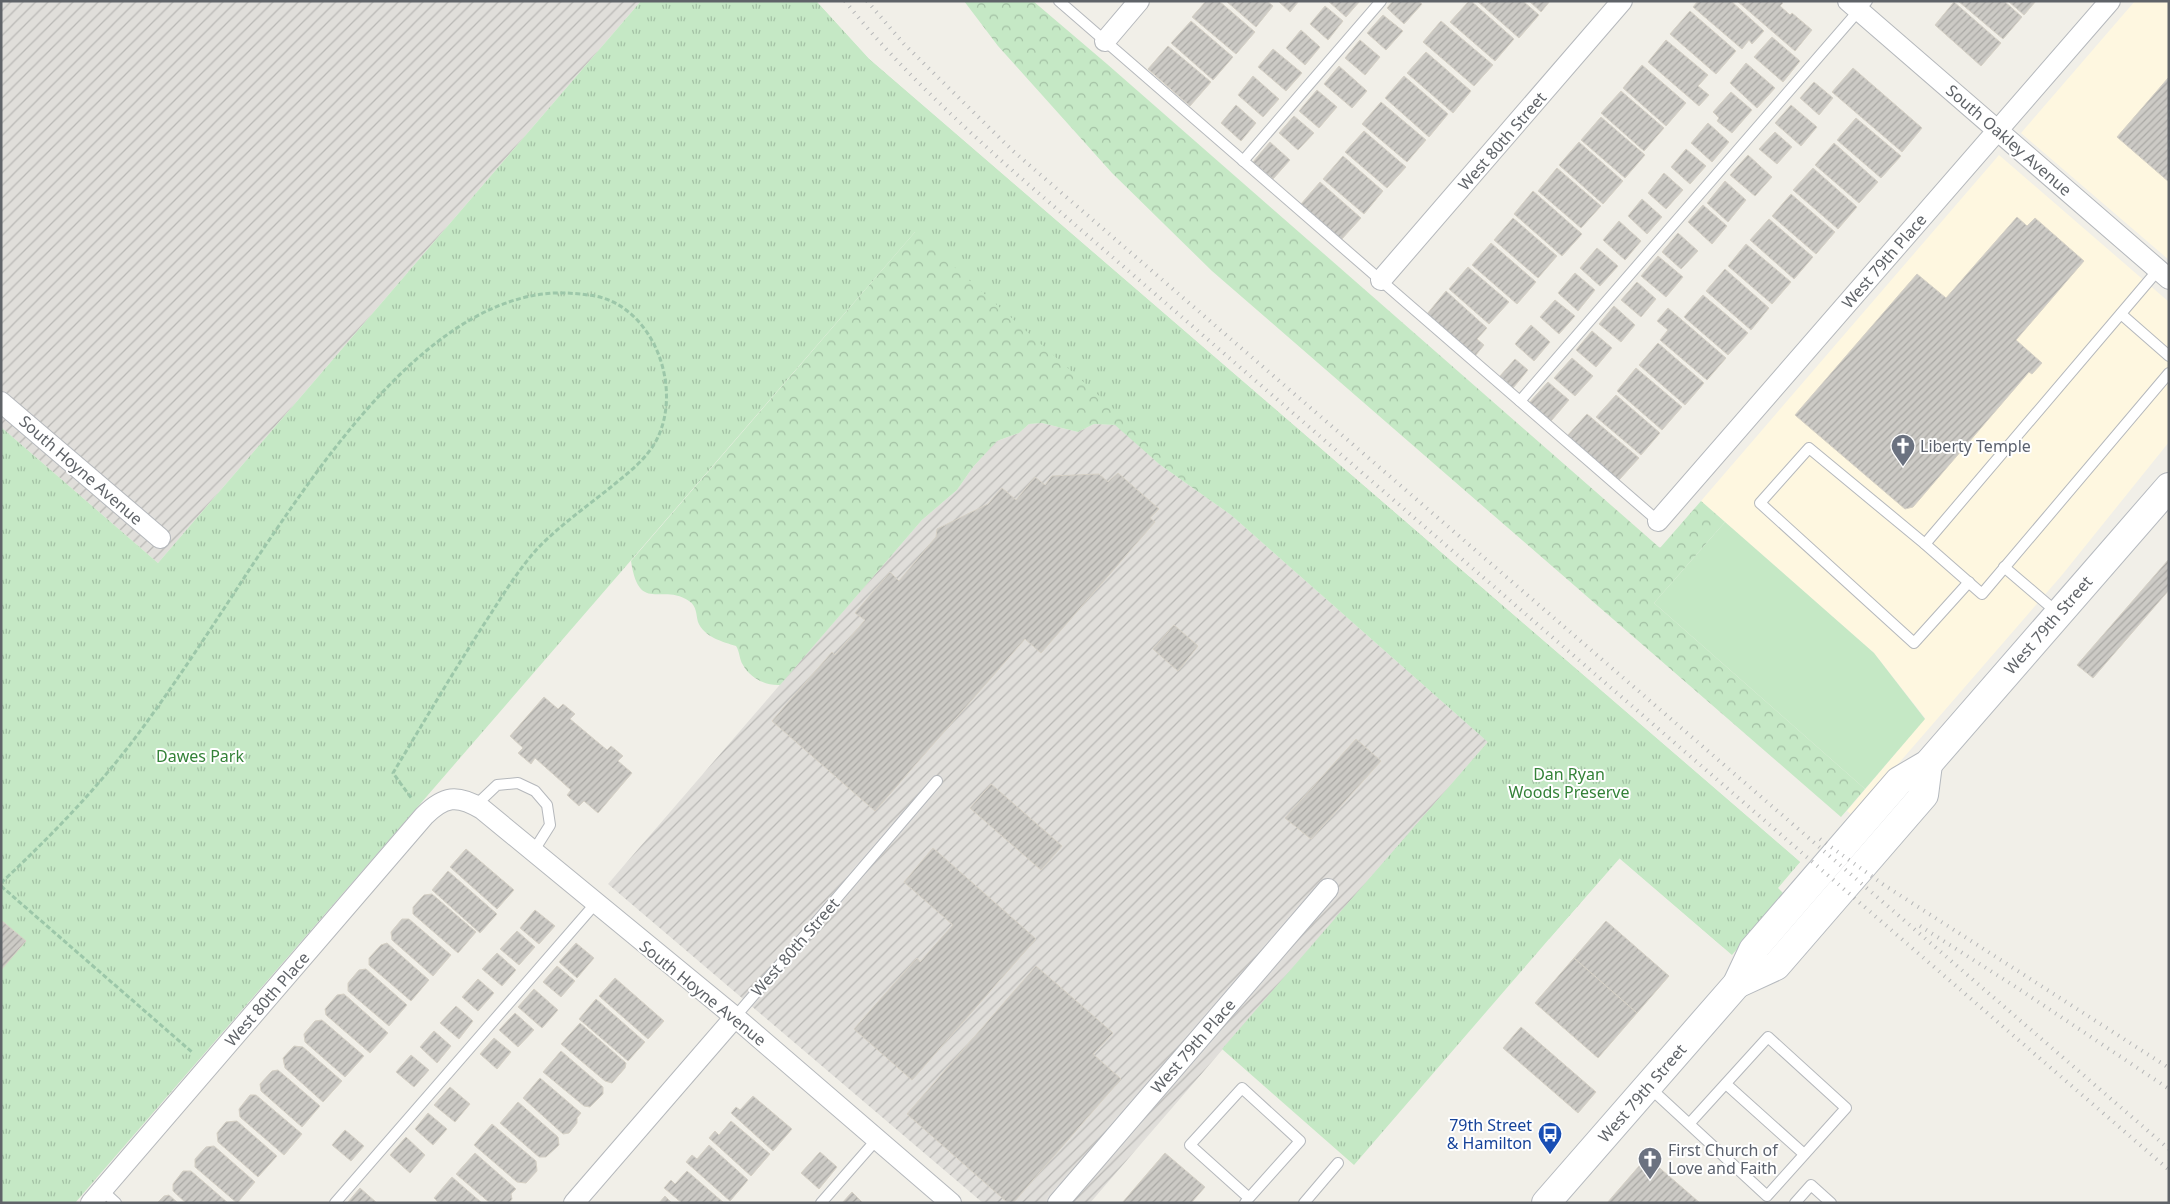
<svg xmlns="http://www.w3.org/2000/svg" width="2170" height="1204" viewBox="0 0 2170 1204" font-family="'Noto Sans',sans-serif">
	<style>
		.commercial { fill: #fef7e0 }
		.industrial { fill: url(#industrial-furrows) }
		.grass { fill: #c5e8c5 }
		.forest { fill: url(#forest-crowns) }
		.park { fill: url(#park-tufts) }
		.building { fill: url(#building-hatch); stroke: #d6d1c6 }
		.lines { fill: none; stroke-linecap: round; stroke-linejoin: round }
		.service-casing { stroke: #b5b8bc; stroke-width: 12 }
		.minor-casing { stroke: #b5b8bc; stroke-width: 22 }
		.secondary-casing { stroke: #b6babf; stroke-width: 30 }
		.path { stroke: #9cc7a9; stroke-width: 3; stroke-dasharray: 5 2.5; stroke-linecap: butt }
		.service { stroke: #fff; stroke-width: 10 }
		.minor { stroke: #fff; stroke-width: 20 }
		.secondary { stroke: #fff; stroke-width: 28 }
		.rail { stroke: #b6b7b8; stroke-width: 4; stroke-dasharray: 1 6; stroke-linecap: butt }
		.labels { text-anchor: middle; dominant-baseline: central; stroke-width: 4; stroke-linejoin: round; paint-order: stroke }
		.street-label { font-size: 16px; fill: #5f6368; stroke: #fff }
		.worship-label { font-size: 16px; fill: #5b616d; stroke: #fff; text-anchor: start }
		.park-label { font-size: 16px; fill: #348238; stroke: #fff }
		.transit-label { font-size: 16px; fill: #164399; stroke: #fff; text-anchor: end }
	</style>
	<defs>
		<pattern id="industrial-furrows" width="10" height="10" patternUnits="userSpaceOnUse" patternTransform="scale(1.25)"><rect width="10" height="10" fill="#e0deda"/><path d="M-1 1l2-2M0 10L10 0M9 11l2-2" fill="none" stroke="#b9b8b5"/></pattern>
		<pattern id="forest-crowns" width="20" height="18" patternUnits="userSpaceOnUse" patternTransform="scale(1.25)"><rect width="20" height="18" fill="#c5e8c5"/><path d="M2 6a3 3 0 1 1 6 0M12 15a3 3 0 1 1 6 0" fill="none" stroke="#a3c0a4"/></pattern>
		<pattern id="park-tufts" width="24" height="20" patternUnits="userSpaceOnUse" patternTransform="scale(1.25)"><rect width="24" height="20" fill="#c5e8c5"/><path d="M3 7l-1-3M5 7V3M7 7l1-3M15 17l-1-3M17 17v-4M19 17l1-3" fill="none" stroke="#a3c0a4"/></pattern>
		<pattern id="building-hatch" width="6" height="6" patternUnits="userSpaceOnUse" patternTransform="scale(1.25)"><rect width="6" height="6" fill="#cccac5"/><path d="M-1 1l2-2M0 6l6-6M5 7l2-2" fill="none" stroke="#a9a8a4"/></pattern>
	</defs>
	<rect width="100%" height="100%" fill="#f1efe8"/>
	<g class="commercial">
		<polygon points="2135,1 2169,1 2169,260 2021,133"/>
		<polygon points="1999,155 2169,302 2169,442 2062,575 1853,816 1847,811 1925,718 1874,653 1701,501"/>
	</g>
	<g class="industrial">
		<polygon points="1,1 641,1 158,563 1,427"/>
		<polygon points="1042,423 1078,432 1094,424 1116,425 1159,464 1231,515 1488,742 1090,1203 983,1203 608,884 922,520 957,490 973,467 997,441 1019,433 1029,424"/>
	</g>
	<polygon class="grass" points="1725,522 1874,653 1925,719 1865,789 1654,603"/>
	<g class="forest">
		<path d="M816,1l53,58 931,803 -77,85 -103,-89 -71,81 -214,-21 153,-176 -257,-227 -72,-51 -44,-39 -21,-1 -16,8 -36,-9 -13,1 -10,9 -22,8 -24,26 -16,23 -35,30 -142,165c-14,1 -30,-7 -37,-20 -4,-6 -3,-13 -7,-19 -13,-4 -32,-9 -38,-24 -2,-7 -1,-16 -9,-21 -27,-19 -50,14 -58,-40l284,-329z"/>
		<polygon points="964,1 1033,1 1107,64 1660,548 1701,501 1725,522 1654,603 1865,789 1841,817 1212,271 1112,173 998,46"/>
	</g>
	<polygon class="park" points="641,1 816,1 869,59 1800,862 1778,888 1784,894 1732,955 1619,858 1354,1165 1222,1049 1488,742 915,232 75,1203 1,1203 1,427 158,563"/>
	<g class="building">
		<polygon points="1206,1 1219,1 1255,32 1236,54 1192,17"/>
		<polygon points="1226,1 1267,1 1273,6 1256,27"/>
		<polygon points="1278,1 1299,1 1290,12"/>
		<polygon points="1328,1 1360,1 1346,17"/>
		<polygon points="1393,1 1418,1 1422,4 1404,24 1387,8"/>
		<polygon points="1469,1 1471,1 1514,39 1495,61 1450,22"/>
		<polygon points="1477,1 1523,1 1539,15 1519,38"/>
		<polygon points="1529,1 1550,1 1541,12"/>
		<polygon points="1698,1 1731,1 1764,31 1752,44 1749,40 1742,49 1693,7"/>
		<polygon points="1737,1 1781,1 1783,3 1780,6 1790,15 1792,13 1812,30 1795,51"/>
		<polygon points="1958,1 2004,1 2022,17 2003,39"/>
		<polygon points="2008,1 2036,1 2024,15"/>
		<polygon points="1954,2 2001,43 1981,66 1935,25"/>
		<polygon points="1325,6 1343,21 1328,40 1310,24"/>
		<polygon points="1690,11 1736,51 1716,74 1670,34"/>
		<polygon points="1383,15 1403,31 1386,50 1367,33"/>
		<polygon points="1191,21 1233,57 1213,80 1171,43"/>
		<polygon points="1441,21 1493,65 1474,86 1423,42"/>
		<polygon points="1301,30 1320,47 1305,65 1286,48"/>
		<polygon points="1772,37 1800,61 1783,82 1754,57"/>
		<polygon points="1360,40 1380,57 1365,75 1345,58"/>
		<polygon points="1666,40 1708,75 1698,86 1709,95 1699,106 1648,62"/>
		<polygon points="1168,46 1211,82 1190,106 1148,69"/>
		<polygon points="1273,49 1302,73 1286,91 1258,67"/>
		<polygon points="1426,52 1471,91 1453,113 1407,73"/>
		<polygon points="1746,63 1775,88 1757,108 1730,83"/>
		<polygon points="1642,65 1686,103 1666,126 1623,88"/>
		<polygon points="1339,66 1367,91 1352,108 1324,84"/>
		<polygon points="1853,68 1922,128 1902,152 1832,92"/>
		<polygon points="1253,76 1279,99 1263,117 1238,95"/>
		<polygon points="1404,76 1448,114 1429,137 1385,98"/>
		<polygon points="2169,77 2169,182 2117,137"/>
		<polygon points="1814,82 1833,98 1819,115 1800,98"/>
		<polygon points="1317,90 1337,107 1319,128 1299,111"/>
		<polygon points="1621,91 1664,128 1644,151 1601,113"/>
		<polygon points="1731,92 1752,110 1732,133 1717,121 1719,118 1713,112"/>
		<polygon points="1381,102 1426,140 1407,162 1362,124"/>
		<polygon points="1236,105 1256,123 1241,141 1221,123"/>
		<polygon points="1791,105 1817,127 1801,146 1775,123"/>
		<polygon points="1294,116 1314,133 1298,150 1279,133"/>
		<polygon points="1601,117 1645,155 1625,178 1581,140"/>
		<polygon points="1856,118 1901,156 1881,178 1837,140"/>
		<polygon points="1708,123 1729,142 1712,162 1691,143"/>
		<polygon points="1364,131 1406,167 1387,188 1345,152"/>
		<polygon points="1775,132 1792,147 1777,164 1759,149"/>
		<polygon points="1270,142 1290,160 1273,179 1253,162"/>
		<polygon points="1579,142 1623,181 1603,204 1559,165"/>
		<polygon points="1834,143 1878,182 1859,203 1815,165"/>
		<polygon points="1686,149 1706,166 1690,184 1671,167"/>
		<polygon points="1748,155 1772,177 1755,196 1730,175"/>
		<polygon points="1343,156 1383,191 1364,214 1323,179"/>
		<polygon points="1557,168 1601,206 1581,228 1538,191"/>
		<polygon points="1813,168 1857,207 1838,229 1793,190"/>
		<polygon points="1664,173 1683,190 1666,209 1648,193"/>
		<polygon points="1725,181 1746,200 1728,222 1707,203"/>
		<polygon points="1320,182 1361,218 1341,240 1301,204"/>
		<polygon points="1533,191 1582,234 1562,256 1514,214"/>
		<polygon points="1791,194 1835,232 1816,254 1772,216"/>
		<polygon points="1642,199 1662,217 1647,234 1628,216"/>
		<polygon points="1703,205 1727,226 1712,244 1688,222"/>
		<polygon points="2017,217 2027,226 2035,218 2084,261 2016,340 2042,363 2032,374 2029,372 1913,507 1905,509 1795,415 1917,274 1946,298"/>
		<polygon points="1513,218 1557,256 1538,278 1494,240"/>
		<polygon points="1769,219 1813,257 1794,279 1750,240"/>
		<polygon points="1619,221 1641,241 1625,260 1603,240"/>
		<polygon points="1678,233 1698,251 1681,269 1662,252"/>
		<polygon points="1491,243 1536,282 1517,304 1472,265"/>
		<polygon points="1746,244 1791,282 1772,304 1728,266"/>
		<polygon points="1597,248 1618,266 1600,286 1580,268"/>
		<polygon points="1658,256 1683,277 1666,297 1641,276"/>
		<polygon points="1468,267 1509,302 1489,324 1449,289"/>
		<polygon points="1725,269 1769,308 1751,330 1706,291"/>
		<polygon points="1575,273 1595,290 1578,311 1558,293"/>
		<polygon points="1637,282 1656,299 1641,317 1621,300"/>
		<polygon points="1446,291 1487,328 1477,339 1484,345 1475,356 1427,314"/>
		<polygon points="1703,295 1748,333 1728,355 1684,317"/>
		<polygon points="1555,300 1575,316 1559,334 1540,317"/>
		<polygon points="1614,306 1635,325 1621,342 1599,324"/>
		<polygon points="1668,308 1726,358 1707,380 1660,340 1668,330 1657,321"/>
		<polygon points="1531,325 1550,342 1534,361 1515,344"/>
		<polygon points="1592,331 1612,348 1596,367 1576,350"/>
		<polygon points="1658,343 1704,383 1685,405 1639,365"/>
		<polygon points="1572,358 1593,376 1575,396 1554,378"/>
		<polygon points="1515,359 1528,370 1513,388 1500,376"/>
		<polygon points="1636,368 1682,407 1662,430 1617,391"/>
		<polygon points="1548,382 1569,400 1551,421 1529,403"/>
		<polygon points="1616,395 1660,433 1641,455 1596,417"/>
		<polygon points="1587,414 1639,458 1619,480 1567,436"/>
		<polygon points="1118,473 1159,509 1150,518 1155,522 1041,653 1025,639 875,811 772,721 832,652 835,655 865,620 855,613 890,572 899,581 936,537 937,529 988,504 1002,488 1016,500 1035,477 1045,485 1052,476 1099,474 1108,482"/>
		<polygon points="2169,559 2169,590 2093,678 2077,665"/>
		<polygon points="1174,625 1198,646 1178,671 1153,649"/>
		<polygon points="544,697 558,709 563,704 575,714 570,719 607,750 611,746 623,756 618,761 632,773 598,813 584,801 579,806 567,795 571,790 535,758 531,764 518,753 523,748 510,736"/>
		<polygon points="1356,739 1381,761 1311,839 1285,818"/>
		<polygon points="991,784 1062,846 1041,870 970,808"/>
		<polygon points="933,848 1036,939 912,1080 854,1029 917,958 920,962 953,925 904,882"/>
		<polygon points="466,849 514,890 497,909 450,867"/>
		<polygon points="448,871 497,914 480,933 432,890"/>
		<polygon points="432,894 476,932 458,953 413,914 413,907 424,895"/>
		<polygon points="535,910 555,926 539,944 520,928"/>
		<polygon points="402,919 409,919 451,955 433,976 392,940 391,932"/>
		<polygon points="1,920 26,941 1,970"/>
		<polygon points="1606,921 1669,976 1637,1013 1574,958"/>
		<polygon points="517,931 535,947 519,965 500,949"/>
		<polygon points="387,943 429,980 411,1001 369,965 369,958 381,945"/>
		<polygon points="576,943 594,958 577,978 559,962"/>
		<polygon points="497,953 516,970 502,986 482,969"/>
		<polygon points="1574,958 1637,1013 1598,1058 1535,1003"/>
		<polygon points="557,966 575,981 561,997 543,982"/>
		<polygon points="1036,966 1113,1033 1093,1054 1121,1079 1013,1203 1008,1203 907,1114"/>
		<polygon points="366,969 407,1005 389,1026 348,991 348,983 359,970"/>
		<polygon points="615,978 664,1021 648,1039 599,996"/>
		<polygon points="478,979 494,993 478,1011 462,997"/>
		<polygon points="534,989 558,1010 542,1028 518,1007"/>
		<polygon points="344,994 388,1033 370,1053 326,1015 325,1009 337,995"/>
		<polygon points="596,999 645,1042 628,1061 579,1019"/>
		<polygon points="456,1006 473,1021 459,1039 440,1023"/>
		<polygon points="515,1013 534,1030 518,1047 499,1030"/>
		<polygon points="322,1020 364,1056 345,1077 305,1042 304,1034 315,1021"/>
		<polygon points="580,1023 626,1063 625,1068 612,1083 605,1081 561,1044"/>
		<polygon points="1521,1027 1596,1092 1578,1113 1503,1048"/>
		<polygon points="434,1031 451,1046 437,1063 420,1047"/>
		<polygon points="494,1038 511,1052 497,1069 480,1054"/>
		<polygon points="294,1046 303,1047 342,1081 323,1102 285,1068 283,1058"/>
		<polygon points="561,1051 603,1087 603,1094 590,1107 584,1106 543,1072"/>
		<polygon points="411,1055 429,1070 414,1087 396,1072"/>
		<polygon points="278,1070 320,1106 302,1127 261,1091 260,1084 272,1071"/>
		<polygon points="540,1078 581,1113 577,1118 577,1123 569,1133 563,1134 523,1098"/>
		<polygon points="450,1087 470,1104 455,1122 434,1105"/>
		<polygon points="250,1095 256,1095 302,1134 284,1155 240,1117 239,1109"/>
		<polygon points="753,1096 792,1129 773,1151 731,1113 736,1107 740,1110"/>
		<polygon points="518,1102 558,1137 559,1145 546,1157 539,1157 500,1123"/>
		<polygon points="428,1113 447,1129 433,1145 415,1129"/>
		<polygon points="237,1121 277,1156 258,1177 218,1142 217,1133 226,1122"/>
		<polygon points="731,1121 770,1154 751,1176 709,1138 715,1131 719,1135"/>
		<polygon points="492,1124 536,1161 537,1171 526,1183 517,1182 474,1145"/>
		<polygon points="345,1130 364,1146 351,1161 332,1145"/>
		<polygon points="406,1137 425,1155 410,1173 390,1155"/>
		<polygon points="709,1145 748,1180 730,1201 686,1162 692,1155 697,1159"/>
		<polygon points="214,1146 255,1182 237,1203 195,1167 195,1159 206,1147"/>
		<polygon points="820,1152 837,1167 819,1189 801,1173"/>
		<polygon points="475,1153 516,1189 511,1194 512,1199 509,1203 490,1203 456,1174"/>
		<polygon points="1165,1153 1205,1187 1191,1203 1122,1203"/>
		<polygon points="1647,1157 1700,1203 1607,1203"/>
		<polygon points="183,1171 191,1171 228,1203 186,1203 173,1191 173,1184"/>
		<polygon points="687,1171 724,1203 682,1203 664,1188 671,1180 675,1184"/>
		<polygon points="452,1177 482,1203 439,1203 434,1198"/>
		<polygon points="360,1188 377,1203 348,1202"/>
		<polygon points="852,1192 863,1203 842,1203"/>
		<polygon points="169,1195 178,1203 157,1203 164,1196"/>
		<polygon points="665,1196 672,1203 659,1203"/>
	</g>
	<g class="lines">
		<defs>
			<g id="service">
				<polyline points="1059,1 1658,521"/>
				<polyline points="1243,161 1381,1"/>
				<polyline points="2158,270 1925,544 1982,594 2169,373"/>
				<polyline points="2121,314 2169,356"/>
				<polyline points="1520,401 1867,1"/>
				<polyline points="1925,544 1809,448 1760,503 1914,643 1969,582"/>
				<polyline points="2004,567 2059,614"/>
				<polyline points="476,805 497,785 518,783 535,791 547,805 550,825 533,852"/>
				<polyline points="735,1017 937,781"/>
				<polyline points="1726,1084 1804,1154"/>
				<polyline points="1649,1087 1767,1196 1846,1108 1768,1037 1689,1124"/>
				<polyline points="102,1190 116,1203"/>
				<polyline points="335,1203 595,904"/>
				<polyline points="821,1203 877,1139"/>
				<polyline points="1245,1203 1249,1198 1300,1141 1242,1088 1190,1145 1249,1198"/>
				<polyline points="1304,1203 1338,1163"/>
				<polyline points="1795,1203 1811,1185 1831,1203"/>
			</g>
			<g id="minor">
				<polyline points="1848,1 2169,279"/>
				<polyline points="1105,41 1139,1"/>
				<polyline points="1381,280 1622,1"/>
				<polyline points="1,402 160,538"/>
				<polyline points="1658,521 2110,1"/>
				<path d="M91,1203l333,-387c20,-20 33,-22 58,-7l253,208 216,186"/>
				<polyline points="574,1203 735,1017"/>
				<polyline points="1058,1203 1328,889"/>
			</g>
			<g id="secondary">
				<polyline points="1737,984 1776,966 1924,795 1928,764"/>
				<polyline points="1546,1203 1737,984 1753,950 1899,781 1928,764 2169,487"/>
			</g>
		</defs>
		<use href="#service" class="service-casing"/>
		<use href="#minor" class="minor-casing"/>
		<use href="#secondary" class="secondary-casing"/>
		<g class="path">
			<path d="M1,883c50,-47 99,-97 140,-153 41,-56 78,-114 116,-172 63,-93 165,-249 286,-264 15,-2 30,-1 45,1 63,6 96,90 69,144 -10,20 -29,34 -46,48 -25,20 -52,39 -74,62 -18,20 -33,44 -47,66 -34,52 -65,105 -97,158l19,26"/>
			<polyline points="1,886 193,1053"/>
		</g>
		<use href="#service" class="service"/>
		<use href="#minor" class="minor"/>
		<use href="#secondary" class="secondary"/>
		<g class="rail">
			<path d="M845,1c50,63 109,117 169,171l1155,998"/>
			<polyline points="867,1 904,44 1013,151 2169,1149"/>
			<polyline points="1820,839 1884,885 2169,1068"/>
			<polyline points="1920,926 2019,989 2169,1089"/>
		</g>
	</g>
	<defs>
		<symbol id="church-pin" viewBox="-11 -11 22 30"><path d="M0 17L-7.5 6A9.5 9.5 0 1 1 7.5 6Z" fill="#6b7280" stroke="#fff"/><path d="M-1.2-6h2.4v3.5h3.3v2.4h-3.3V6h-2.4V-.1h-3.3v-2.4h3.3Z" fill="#fff"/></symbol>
		<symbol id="bus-pin" viewBox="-11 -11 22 30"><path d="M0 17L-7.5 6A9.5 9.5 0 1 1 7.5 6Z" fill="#1a4fb4" stroke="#fff"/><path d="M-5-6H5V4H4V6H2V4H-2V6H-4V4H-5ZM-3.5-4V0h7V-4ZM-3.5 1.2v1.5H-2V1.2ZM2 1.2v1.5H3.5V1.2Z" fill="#fff"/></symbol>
	</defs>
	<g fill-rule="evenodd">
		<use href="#church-pin" x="1889" y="432" width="28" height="38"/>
		<use href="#bus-pin" x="1536" y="1120" width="28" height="38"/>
		<use href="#church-pin" x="1636" y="1145" width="28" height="38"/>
	</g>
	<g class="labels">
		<g class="street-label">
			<text transform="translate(2009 140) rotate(41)">South Oakley Avenue</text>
			<text transform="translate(1502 141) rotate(-49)">West 80th Street</text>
			<text transform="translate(1884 261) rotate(-49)">West 79th Place</text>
			<text transform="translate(81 470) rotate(41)">South Hoyne Avenue</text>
			<text transform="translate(2048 625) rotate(-49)">West 79th Street</text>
			<text transform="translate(795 947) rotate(-49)">West 80th Street</text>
			<text transform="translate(703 993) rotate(39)">South Hoyne Avenue</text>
			<text transform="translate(267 999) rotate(-49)">West 80th Place</text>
			<text transform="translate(1193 1046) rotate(-49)">West 79th Place</text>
			<text transform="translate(1642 1093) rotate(-49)">West 79th Street</text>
		</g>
		<g class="worship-label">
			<text x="1920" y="446">Liberty Temple</text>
			<text x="1668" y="1150">First Church of<tspan x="1668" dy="18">Love and Faith</tspan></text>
		</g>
		<g class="park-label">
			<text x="200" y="756">Dawes Park</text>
			<text x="1569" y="774">Dan Ryan<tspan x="1569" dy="18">Woods Preserve</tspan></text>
		</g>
		<g class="transit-label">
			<text x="1532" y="1125">79th Street<tspan x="1532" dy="18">&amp; Hamilton</tspan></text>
		</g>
	</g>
	<rect width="2170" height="1204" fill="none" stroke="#5f6368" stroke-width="5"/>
</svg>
